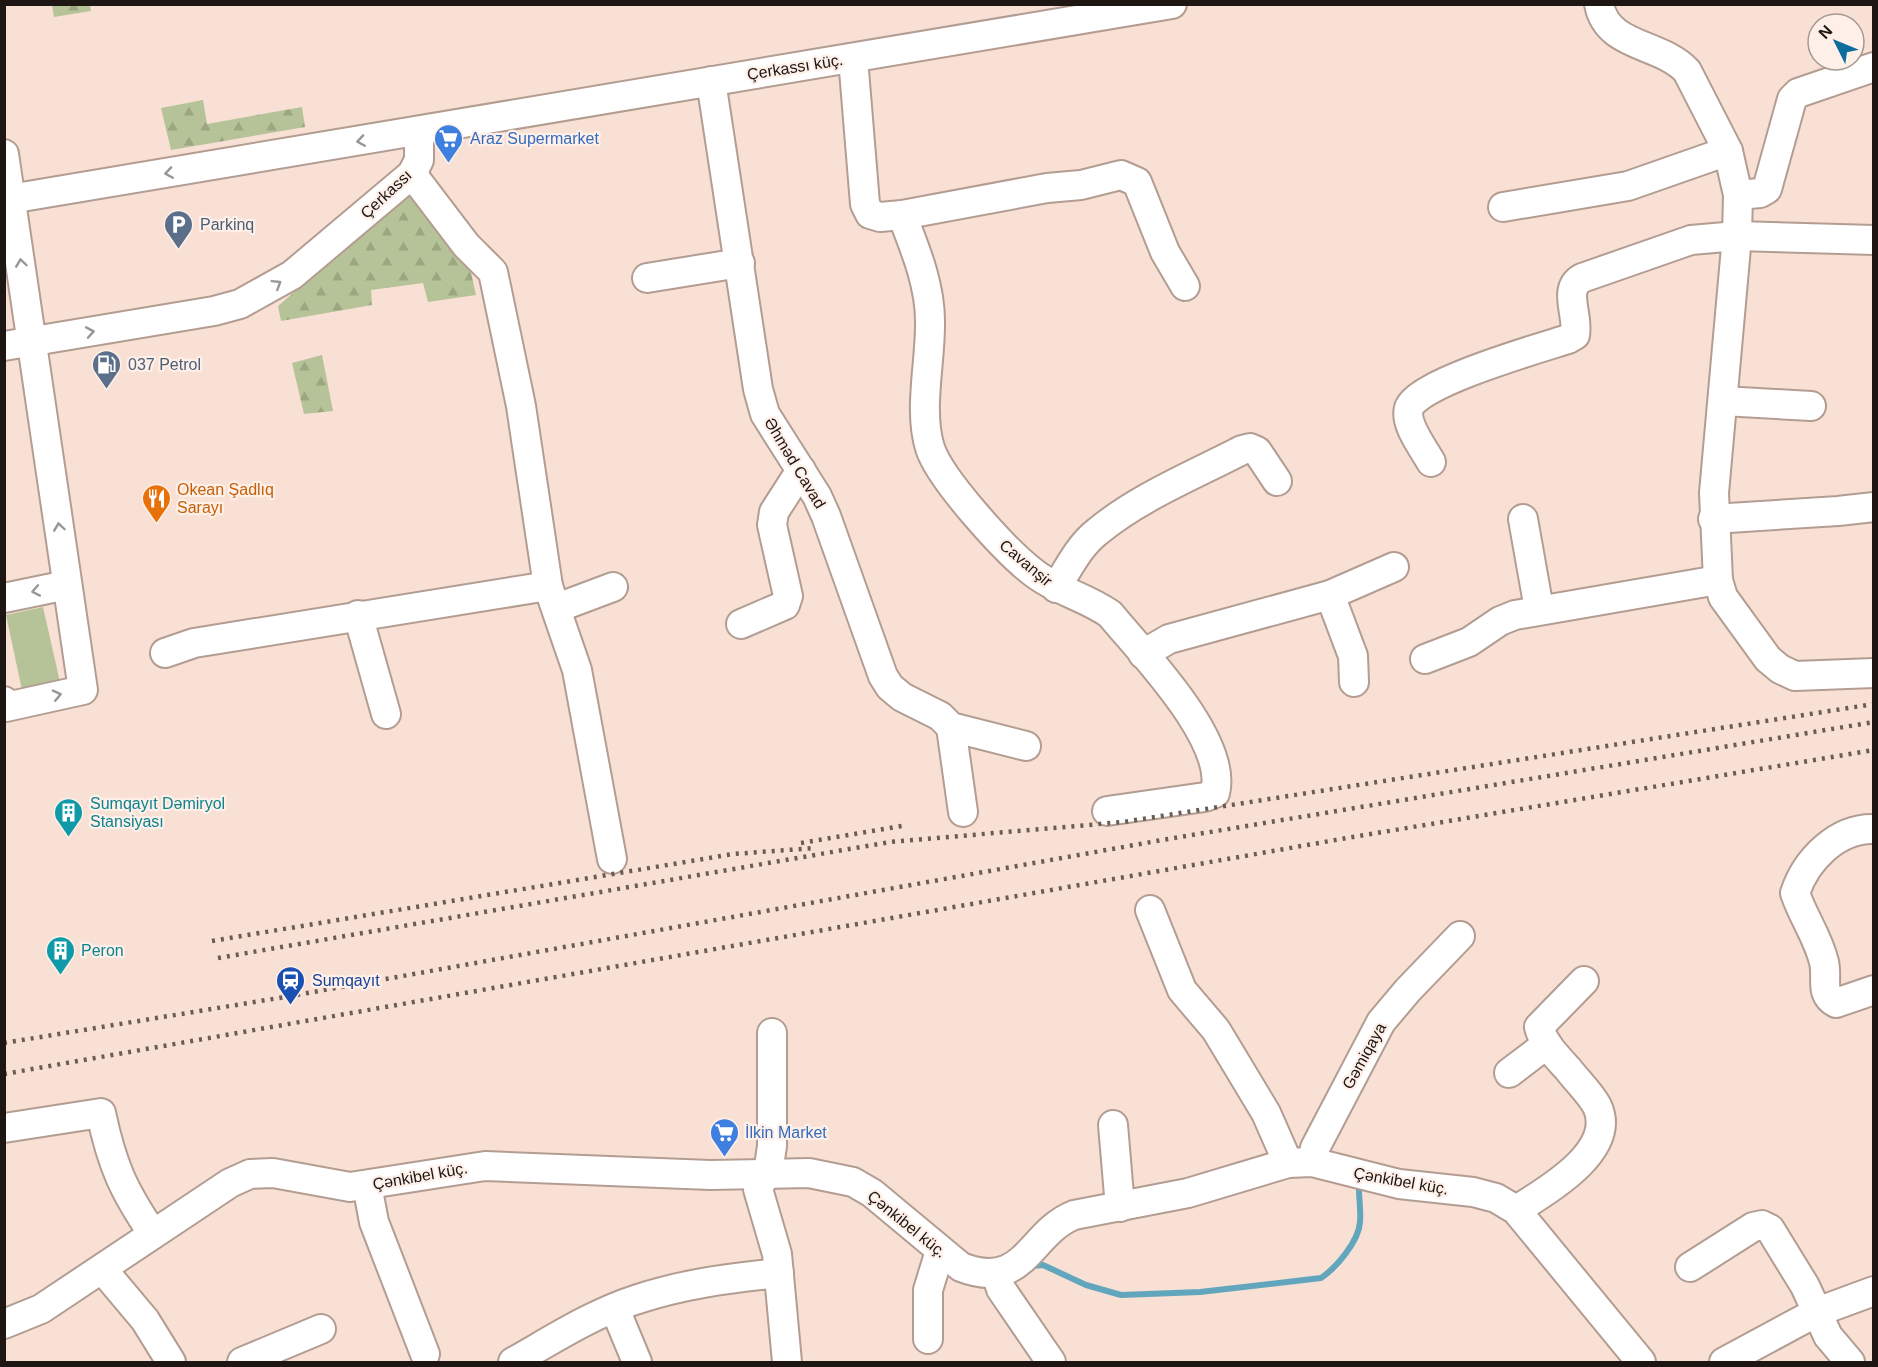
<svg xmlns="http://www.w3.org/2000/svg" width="1878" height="1367" viewBox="0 0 1878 1367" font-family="Arial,sans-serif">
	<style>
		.green { fill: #b6c398 }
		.forest { fill: url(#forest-firs) }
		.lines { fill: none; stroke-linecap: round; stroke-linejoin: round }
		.stream { stroke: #61a6bd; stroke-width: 6 }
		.minor-casing { stroke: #b39d92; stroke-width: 32 }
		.minor { stroke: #fff; stroke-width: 28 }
		.rail { stroke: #695c55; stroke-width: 4.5; stroke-dasharray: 3 6; stroke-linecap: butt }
		.oneway { stroke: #9a9694 }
		.labels { text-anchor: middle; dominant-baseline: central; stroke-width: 4.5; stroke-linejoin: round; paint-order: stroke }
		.street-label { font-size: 16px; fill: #1e1612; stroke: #fef0e8 }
		.shop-label { font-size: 16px; fill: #366cbe; stroke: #fef0e8; text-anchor: start }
		.service-label { font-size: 16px; fill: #4e5e75; stroke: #fef0e8; text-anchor: start }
		.food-label { font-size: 16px; fill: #c56008; stroke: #fef0e8; text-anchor: start }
		.culture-label { font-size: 16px; fill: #0d838f; stroke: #fef0e8; text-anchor: start }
		.transit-label { font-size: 16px; fill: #164399; stroke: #fef0e8; text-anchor: start }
	</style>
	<defs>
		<pattern id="forest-firs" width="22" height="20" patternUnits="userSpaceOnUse" patternTransform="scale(1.5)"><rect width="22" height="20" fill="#b6c398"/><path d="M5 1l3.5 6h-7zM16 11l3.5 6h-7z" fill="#9ca782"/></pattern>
	</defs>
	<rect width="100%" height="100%" fill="#f8e0d4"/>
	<polygon class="green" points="43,607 60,682 22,690 6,615"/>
	<g class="forest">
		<polygon points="52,5 90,5 91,11 54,17"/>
		<polygon points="203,100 207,124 302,107 305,127 171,150 161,108"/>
		<polygon points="412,191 468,259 476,295 428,302 423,283 371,290 372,305 281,321 278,306"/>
		<polygon points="322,355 333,411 304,414 292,363"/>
	</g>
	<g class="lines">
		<path class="stream" d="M1030,1266l13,-1 43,20 35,10 79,-3 121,-14c15,-10 38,-37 39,-56 1,-11 -1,-23 -1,-33"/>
		<defs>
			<g id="minor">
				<path d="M1599,4c8,44 61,38 88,67l41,80 10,44 -1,41 -23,257 4,87 5,17 45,62 12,10 15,7 79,-3"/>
				<polyline points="853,58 865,204 870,214 880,217 902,215 1047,188 1081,185 1121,175 1137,182 1165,252 1185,286"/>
				<polyline points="711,81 758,389 765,414 817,496 826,516 883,676 890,687 902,697 940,716 951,727 1026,746"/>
				<polyline points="4,154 83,690 6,707 4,701"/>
				<polyline points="412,174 466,245 493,272 521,406 548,586"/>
				<polyline points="1738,195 1760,193 1767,189 1792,99 1798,93 1874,67"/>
				<polyline points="4,200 1172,4"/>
				<polyline points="1503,207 1628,186 1728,151"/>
				<path d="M902,215c13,34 28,69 28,106 1,39 -12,89 0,127 10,31 76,104 104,125 23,18 52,24 76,41 32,39 119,127 105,179l-10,4 -98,14"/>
				<polyline points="647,278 740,263"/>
				<polyline points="4,346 214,311 240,304 292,275 412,174 419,160 419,132"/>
				<polyline points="1723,401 1811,406"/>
				<path d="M1431,462c-7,-13 -27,-38 -22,-54 8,-25 131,-60 159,-69l7,-4c4,-20 -13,-46 7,-57l109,-38 46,-4 137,4"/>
				<polyline points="1523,519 1539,609"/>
				<polyline points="1713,519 1838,511 1874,507"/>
				<path d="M1056,588c12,-19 23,-42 41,-56 42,-35 97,-57 145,-82l8,-2 7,3 20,30"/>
				<polyline points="1330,595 1353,656 1354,682"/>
				<polyline points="4,598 67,585"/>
				<polyline points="557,608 613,587"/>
				<polyline points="358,615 386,714"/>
				<polyline points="741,624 785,605 788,596 772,525 774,512 801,470"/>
				<polyline points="165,653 194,643 548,586 577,670 612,859"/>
				<polyline points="1143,654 1169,639 1330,595 1394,567"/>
				<polyline points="1425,659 1469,642 1500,621 1515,615 1718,580"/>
				<polyline points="951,727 963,812"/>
				<path d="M1874,829c-37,-1 -68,31 -79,64 8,24 23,44 29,69 4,16 -5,32 12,41l38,-13"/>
				<polyline points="1150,910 1182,990 1216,1030 1266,1113 1288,1163"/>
				<polyline points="772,1033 772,1146 769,1166 758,1189 777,1254 787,1362"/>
				<polyline points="1509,1073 1547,1044"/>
				<polyline points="1113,1125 1120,1207"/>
				<path d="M4,1128l97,-15c11,52 22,77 52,121"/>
				<polyline points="1312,1162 1315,1148 1381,1022 1408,990 1460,936"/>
				<polyline points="367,1185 374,1222 425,1354"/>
				<path d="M1516,1210c31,-19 102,-60 81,-104 -7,-13 -20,-25 -29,-37 -11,-12 -25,-26 -29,-42l45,-46"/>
				<polyline points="1690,1267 1753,1227 1762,1225 1770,1229 1805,1286 1828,1336 1850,1362"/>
				<polyline points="103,1270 145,1320 171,1362"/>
				<polyline points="996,1273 1001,1289 1051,1362"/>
				<polyline points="615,1309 637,1362"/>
				<path d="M4,1324l37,-15 189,-126 20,-9 23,-1 77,14 135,-21 225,9 99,-2 44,9 19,11 89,74c64,25 68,-34 113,-52l114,-22 100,-30 24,-1 87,22 74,8 23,6 20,12 125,152"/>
				<polyline points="928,1339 928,1290 940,1251"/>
				<polyline points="242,1362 321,1329"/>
				<path d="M513,1362c39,-22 79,-48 122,-62 47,-16 95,-22 144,-27"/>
				<polyline points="1724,1362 1817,1312 1874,1291"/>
			</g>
		</defs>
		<use href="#minor" class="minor-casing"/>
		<use href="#minor" class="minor"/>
		<g class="rail">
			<polyline points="801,843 907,825"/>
			<polyline points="212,941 733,854 815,848"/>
			<polyline points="218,958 890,842 1123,822 1874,704"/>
			<polyline points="4,1043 291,996 1168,839 1874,722"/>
			<polyline points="4,1074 1347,838 1874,750"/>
		</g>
	</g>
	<defs><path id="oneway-chevron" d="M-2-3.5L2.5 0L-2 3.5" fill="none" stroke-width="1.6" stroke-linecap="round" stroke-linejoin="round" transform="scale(1.5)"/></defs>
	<g class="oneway">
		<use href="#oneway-chevron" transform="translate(361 141) rotate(171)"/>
		<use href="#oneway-chevron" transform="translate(169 173) rotate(171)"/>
		<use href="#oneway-chevron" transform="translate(21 263) rotate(-98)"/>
		<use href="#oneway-chevron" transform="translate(277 284) rotate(-32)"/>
		<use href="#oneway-chevron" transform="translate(90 332) rotate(-10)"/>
		<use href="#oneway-chevron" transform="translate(59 527) rotate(-98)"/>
		<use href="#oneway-chevron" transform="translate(36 591) rotate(169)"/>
		<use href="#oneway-chevron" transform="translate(57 695) rotate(-13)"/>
	</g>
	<defs>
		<symbol id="supermarket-pin" viewBox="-11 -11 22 30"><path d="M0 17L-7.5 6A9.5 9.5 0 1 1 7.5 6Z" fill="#3f7fe0" stroke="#fef0e8"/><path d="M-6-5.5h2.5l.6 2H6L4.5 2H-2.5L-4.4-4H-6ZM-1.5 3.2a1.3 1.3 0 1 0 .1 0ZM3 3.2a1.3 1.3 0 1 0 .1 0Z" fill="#fff"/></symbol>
		<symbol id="parking-pin" viewBox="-11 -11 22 30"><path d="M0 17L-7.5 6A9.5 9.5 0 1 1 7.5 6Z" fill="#5c6f8a" stroke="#fef0e8"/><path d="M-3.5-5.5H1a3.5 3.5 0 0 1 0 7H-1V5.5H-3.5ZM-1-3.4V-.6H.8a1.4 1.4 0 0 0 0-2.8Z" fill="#fff"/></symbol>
		<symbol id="fuel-pin" viewBox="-11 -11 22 30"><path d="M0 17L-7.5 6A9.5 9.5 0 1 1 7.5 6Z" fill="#5c6f8a" stroke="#fef0e8"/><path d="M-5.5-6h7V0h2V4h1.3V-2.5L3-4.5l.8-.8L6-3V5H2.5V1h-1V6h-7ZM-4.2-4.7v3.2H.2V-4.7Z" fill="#fff"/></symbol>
		<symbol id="restaurant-pin" viewBox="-11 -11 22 30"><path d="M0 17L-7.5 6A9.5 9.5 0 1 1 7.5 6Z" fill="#e8710a" stroke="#fef0e8"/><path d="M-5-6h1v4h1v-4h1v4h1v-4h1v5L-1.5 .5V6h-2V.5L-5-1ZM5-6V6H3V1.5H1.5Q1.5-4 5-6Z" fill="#fff"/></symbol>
		<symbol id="building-pin" viewBox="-11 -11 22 30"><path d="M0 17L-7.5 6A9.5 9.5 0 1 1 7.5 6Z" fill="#0f9aa8" stroke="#fef0e8"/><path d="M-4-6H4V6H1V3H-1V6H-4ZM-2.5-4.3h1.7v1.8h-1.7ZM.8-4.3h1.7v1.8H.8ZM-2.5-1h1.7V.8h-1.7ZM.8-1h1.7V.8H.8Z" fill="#fff"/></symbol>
		<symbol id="station-pin" viewBox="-11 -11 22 30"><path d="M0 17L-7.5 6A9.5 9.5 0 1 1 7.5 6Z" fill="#1a4fb4" stroke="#fef0e8"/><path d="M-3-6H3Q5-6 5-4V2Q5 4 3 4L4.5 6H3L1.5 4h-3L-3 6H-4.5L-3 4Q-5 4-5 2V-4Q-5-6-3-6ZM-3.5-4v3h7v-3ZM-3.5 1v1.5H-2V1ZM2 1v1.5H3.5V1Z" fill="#fff"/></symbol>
	</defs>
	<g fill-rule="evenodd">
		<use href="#supermarket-pin" x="432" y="122" width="33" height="45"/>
		<use href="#parking-pin" x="162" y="208" width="33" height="45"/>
		<use href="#fuel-pin" x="90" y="348" width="33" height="45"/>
		<use href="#restaurant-pin" x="140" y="482" width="33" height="45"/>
		<use href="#building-pin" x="52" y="796" width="33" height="45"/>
		<use href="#building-pin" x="44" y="934" width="33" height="45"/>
		<use href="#station-pin" x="274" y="964" width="33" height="45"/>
		<use href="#supermarket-pin" x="708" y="1116" width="33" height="45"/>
	</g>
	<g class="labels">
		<g class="street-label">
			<text transform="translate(795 67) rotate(-9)">Çerkassı küç.</text>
			<text transform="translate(386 194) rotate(-43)">Çerkassı</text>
			<text transform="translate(795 463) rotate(59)">Əhməd Cavad</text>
			<text transform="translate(1026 563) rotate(40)">Cavanşir</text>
			<text transform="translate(1364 1056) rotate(-61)">Gəmiqaya</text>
			<text transform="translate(420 1176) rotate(-10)">Çənkibel küç.</text>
			<text transform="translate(1401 1181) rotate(10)">Çənkibel küç.</text>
			<text transform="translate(907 1224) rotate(39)">Çənkibel küç.</text>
		</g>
		<g class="shop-label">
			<text x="470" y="138">Araz Supermarket</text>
			<text x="745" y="1132">İlkin Market</text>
		</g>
		<g class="service-label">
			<text x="200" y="224">Parkinq</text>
			<text x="128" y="364">037 Petrol</text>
		</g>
		<g class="food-label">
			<text x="177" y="489">Okean Şadlıq<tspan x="177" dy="18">Sarayı</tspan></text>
		</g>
		<g class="culture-label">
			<text x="90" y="803">Sumqayıt Dəmiryol<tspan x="90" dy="18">Stansiyası</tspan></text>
			<text x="81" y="950">Peron</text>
		</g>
		<g class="transit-label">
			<text x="312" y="980">Sumqayıt</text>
		</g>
	</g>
	<rect width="1878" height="1367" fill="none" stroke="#1e1612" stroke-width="12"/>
	<g transform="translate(1836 42) rotate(313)"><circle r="28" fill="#fef0e8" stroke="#a49992" stroke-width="1.5"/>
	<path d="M0-4.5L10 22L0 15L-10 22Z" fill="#0c6c9b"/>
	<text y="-9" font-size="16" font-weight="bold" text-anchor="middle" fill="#1e1612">N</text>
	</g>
</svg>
